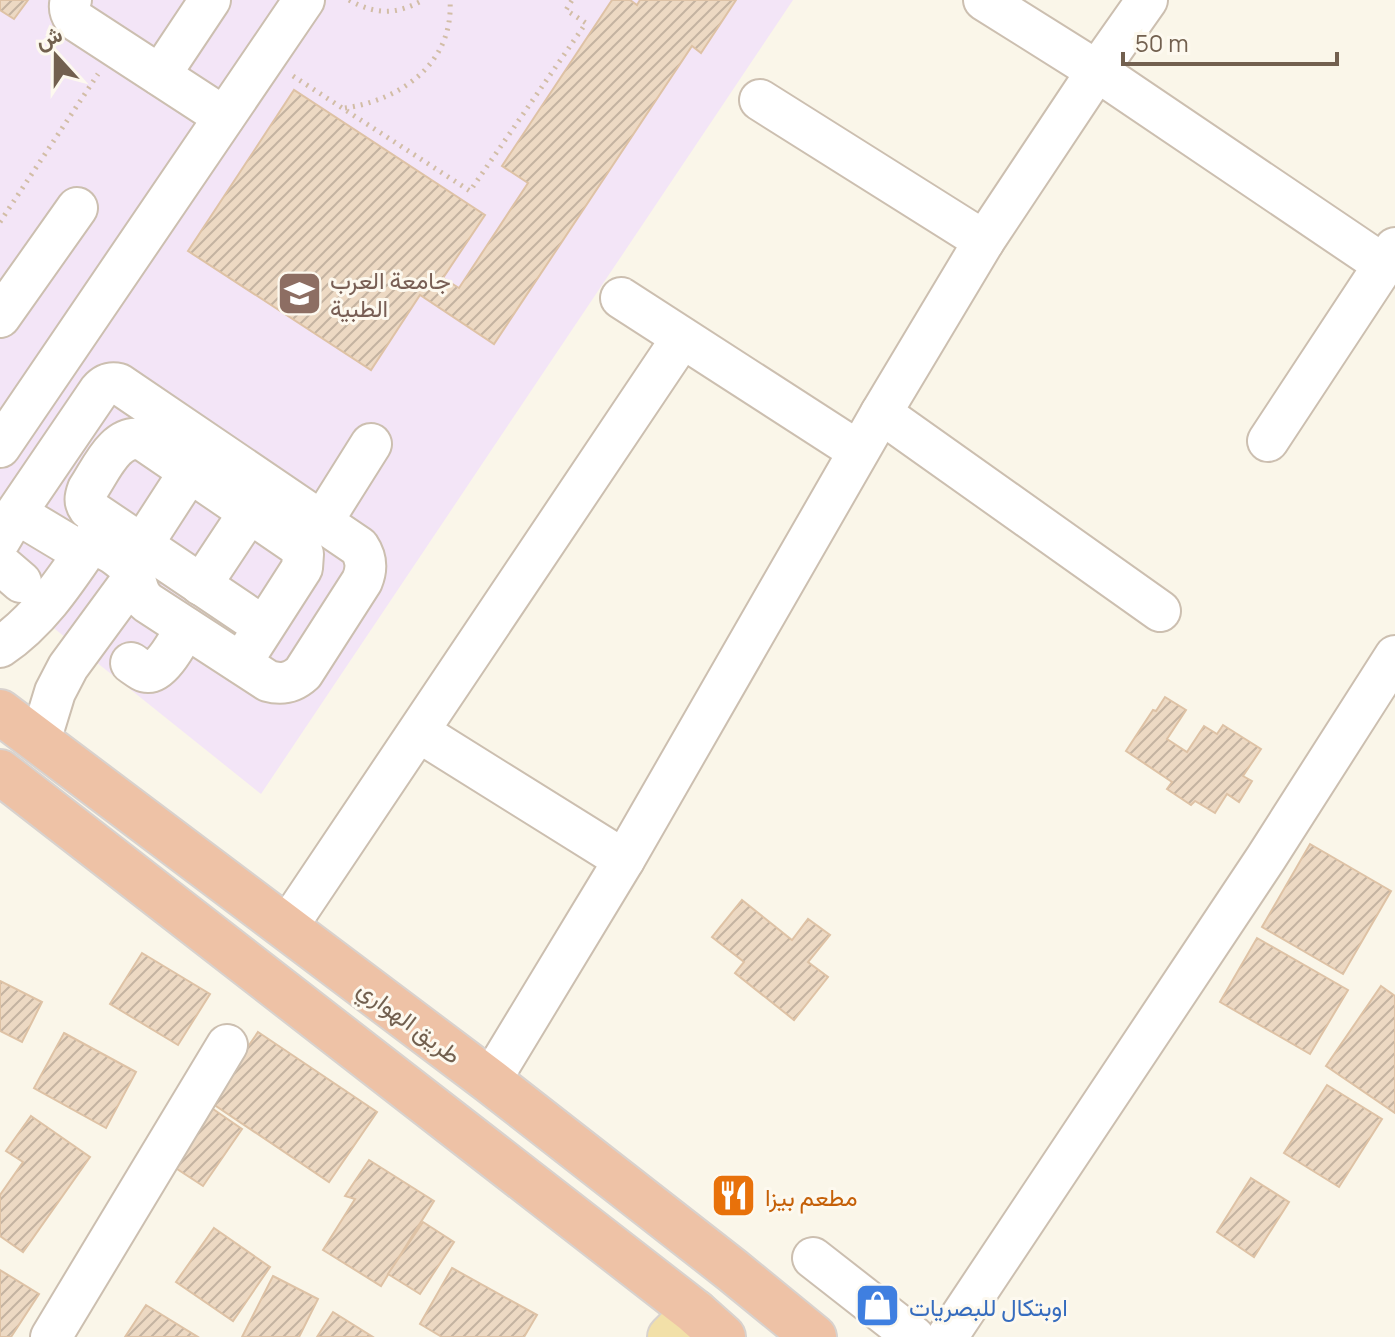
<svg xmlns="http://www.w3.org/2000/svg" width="1395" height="1337" viewBox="0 0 1395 1337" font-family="Manrope,Vazirmatn,sans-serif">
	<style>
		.education { fill: #f3e5f7 }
		.building { fill: url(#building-hatch); stroke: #dec2a5; stroke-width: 2 }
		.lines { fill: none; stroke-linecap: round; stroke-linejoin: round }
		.minor-casing { stroke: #ccbfb0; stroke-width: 44 }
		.major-casing { stroke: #d8d2ce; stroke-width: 48 }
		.highway-casing { stroke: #d8d2ce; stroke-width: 48 }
		.path { stroke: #d2bda6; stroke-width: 5; stroke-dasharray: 2 6; stroke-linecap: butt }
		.minor { stroke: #fff; stroke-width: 40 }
		.major { stroke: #f2e0a8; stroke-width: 44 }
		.highway { stroke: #eec2a6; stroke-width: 44 }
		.labels { text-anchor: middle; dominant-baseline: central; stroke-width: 6; stroke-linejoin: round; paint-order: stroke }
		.education-label { font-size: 24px; fill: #785e54; stroke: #fdf9ef; text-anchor: start }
		.street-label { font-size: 24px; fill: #72604f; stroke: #fdf9ef }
		.food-label { font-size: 24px; fill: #c56008; stroke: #fdf9ef; text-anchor: start }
		.shop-label { font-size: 24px; fill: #366cbe; stroke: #fdf9ef; text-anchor: start }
	</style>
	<defs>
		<pattern id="building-hatch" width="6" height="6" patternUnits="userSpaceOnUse" patternTransform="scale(2)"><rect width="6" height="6" fill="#edd9c3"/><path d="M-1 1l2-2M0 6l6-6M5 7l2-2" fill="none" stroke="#c4b3a1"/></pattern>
	</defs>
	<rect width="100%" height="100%" fill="#faf6e9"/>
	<polygon class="education" points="0,0 793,0 261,794 0,585"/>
	<g class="building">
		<polygon points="0,0 28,0 14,19 0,10"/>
		<polygon points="612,0 630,0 637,5 640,0 736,0 701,53 692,46 494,344 420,295 371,370 188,251 294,90 485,215 443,278 459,288 528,183 502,166"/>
		<polygon points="1165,697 1186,710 1167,739 1187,752 1204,726 1217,734 1223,725 1261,749 1243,776 1252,781 1239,802 1227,794 1215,813 1195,801 1191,805 1167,789 1172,782 1126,751 1153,710 1156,711"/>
		<polygon points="1310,844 1391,891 1343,974 1262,927"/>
		<polygon points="742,900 792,940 808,919 830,935 808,962 828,977 794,1020 735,973 744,962 712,937"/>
		<polygon points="1257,938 1348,990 1310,1054 1220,1002"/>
		<polygon points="142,953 210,994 178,1045 110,1004"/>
		<polygon points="0,981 42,1002 22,1042 0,1031"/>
		<polygon points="1381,986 1395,996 1395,1113 1326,1066"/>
		<polygon points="258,1032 377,1112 329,1182 210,1102"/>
		<polygon points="64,1033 136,1072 106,1128 34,1088"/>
		<polygon points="1327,1085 1382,1119 1339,1187 1284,1153"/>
		<polygon points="213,1109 242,1129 203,1186 174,1167"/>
		<polygon points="31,1116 90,1157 23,1252 0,1236 0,1195 23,1162 6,1151"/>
		<polygon points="369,1160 434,1201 381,1286 323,1250 355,1199 345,1196"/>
		<polygon points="1251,1178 1289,1202 1254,1257 1217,1232"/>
		<polygon points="423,1222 454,1242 420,1294 388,1274"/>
		<polygon points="214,1228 270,1267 233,1321 176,1282"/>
		<polygon points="452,1268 537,1315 524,1337 442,1337 420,1324"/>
		<polygon points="0,1270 39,1294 11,1337 0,1337"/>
		<polygon points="273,1276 318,1299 299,1337 242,1337"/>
		<polygon points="146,1305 198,1337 125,1337"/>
		<polygon points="333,1312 373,1337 317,1337"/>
	</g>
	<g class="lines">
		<defs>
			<g id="minor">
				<path d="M71,0c-3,9 0,16 7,22l146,95"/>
				<polyline points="984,0 1097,71 1384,265"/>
				<polyline points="160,75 210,0"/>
				<polyline points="760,100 984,241"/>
				<polyline points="621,298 858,451"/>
				<polyline points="0,317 77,208"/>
				<polyline points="881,413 1160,611"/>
				<polyline points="1268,441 1395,248"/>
				<polyline points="0,447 304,0"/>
				<polyline points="322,522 371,444"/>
				<path d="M0,540l16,-27 83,-122c6,-7 11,-9 20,-7l240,163c8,12 8,22 3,34l-59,92c-11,10 -21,12 -35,8l-120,-78c-11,-9 -10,-17 -15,-29 -5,-11 -23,-25 -36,-27 -9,-1 -17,1 -26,-1l-55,-33"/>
				<polyline points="142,545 190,471"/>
				<polyline points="0,564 21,582"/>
				<polyline points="201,585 250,511"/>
				<path d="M0,647c43,-29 70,-74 99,-116"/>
				<path d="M131,663c5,3 11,9 17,9 14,1 31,-33 38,-44"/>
				<path d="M241,663l61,-95 1,-14 -3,-7 -157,-107c-27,-8 -42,30 -55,49 -3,8 -4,13 1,20l175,118"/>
				<polyline points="419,732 624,860"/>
				<polyline points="40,741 55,692 68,667 134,577"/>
				<polyline points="287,927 682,338"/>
				<polyline points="490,1081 624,860 881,413 984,241 1097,71 1147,0"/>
				<polyline points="813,1258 914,1337"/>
				<polyline points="51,1337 227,1045"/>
				<polyline points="947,1337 1266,858 1395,656"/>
			</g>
			<polyline id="major" points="670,1337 695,1312"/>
			<g id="highway">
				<polyline points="0,712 490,1081 732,1270 814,1337"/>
				<polyline points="0,772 695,1312 723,1337"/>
			</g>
		</defs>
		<use href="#minor" class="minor-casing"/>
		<use href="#major" class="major-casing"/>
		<use href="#highway" class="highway-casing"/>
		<g class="path">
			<path d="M349,0c27,15 47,15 74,0"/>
			<polyline points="293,76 470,191 586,23 566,10 572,0"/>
			<path d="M345,108c56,-8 109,-45 105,-108"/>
			<polyline points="0,222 98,74"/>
		</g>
		<use href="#minor" class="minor"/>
		<use href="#major" class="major"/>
		<use href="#highway" class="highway"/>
	</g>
	<defs>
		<symbol id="university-square" viewBox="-11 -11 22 22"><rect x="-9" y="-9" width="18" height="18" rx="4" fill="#8d6e63" stroke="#fdf9ef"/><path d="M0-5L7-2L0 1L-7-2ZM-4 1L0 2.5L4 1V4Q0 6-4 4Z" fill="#fff"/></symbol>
		<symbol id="restaurant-square" viewBox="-11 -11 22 22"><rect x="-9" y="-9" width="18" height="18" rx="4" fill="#e8710a" stroke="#fdf9ef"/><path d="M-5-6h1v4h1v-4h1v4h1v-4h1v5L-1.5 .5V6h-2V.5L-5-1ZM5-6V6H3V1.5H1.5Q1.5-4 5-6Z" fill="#fff"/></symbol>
		<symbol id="shop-square" viewBox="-11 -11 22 22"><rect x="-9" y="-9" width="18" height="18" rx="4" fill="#3f7fe0" stroke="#fdf9ef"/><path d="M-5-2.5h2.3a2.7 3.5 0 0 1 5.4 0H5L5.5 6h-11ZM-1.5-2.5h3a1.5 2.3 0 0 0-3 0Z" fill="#fff"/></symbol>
	</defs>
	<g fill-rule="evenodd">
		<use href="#university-square" x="274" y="268" width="51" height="51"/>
		<use href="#restaurant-square" x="708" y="1170" width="51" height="51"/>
		<use href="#shop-square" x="852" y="1280" width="51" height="51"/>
	</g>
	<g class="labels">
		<g class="education-label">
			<text x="330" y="279">جامعة العرب<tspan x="330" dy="28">الطبية</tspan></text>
		</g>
		<g class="street-label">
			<text transform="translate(410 1021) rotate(37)">طريق الهواري</text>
		</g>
		<g class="food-label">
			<text x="765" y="1196">مطعم بيزا</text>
		</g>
		<g class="shop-label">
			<text x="909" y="1306">اوبتكال للبصريات</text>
		</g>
	</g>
	<g transform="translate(56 56) rotate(339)" stroke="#fdf9ef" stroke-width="6" paint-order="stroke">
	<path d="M0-6L14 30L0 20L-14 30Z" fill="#72604f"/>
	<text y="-12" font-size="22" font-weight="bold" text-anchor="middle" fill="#72604f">ش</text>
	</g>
	<path d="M1123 52v12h214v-12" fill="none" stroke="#72604f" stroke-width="4"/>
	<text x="1135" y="52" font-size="24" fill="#72604f" stroke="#fdf9ef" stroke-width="6" paint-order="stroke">50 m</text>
</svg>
